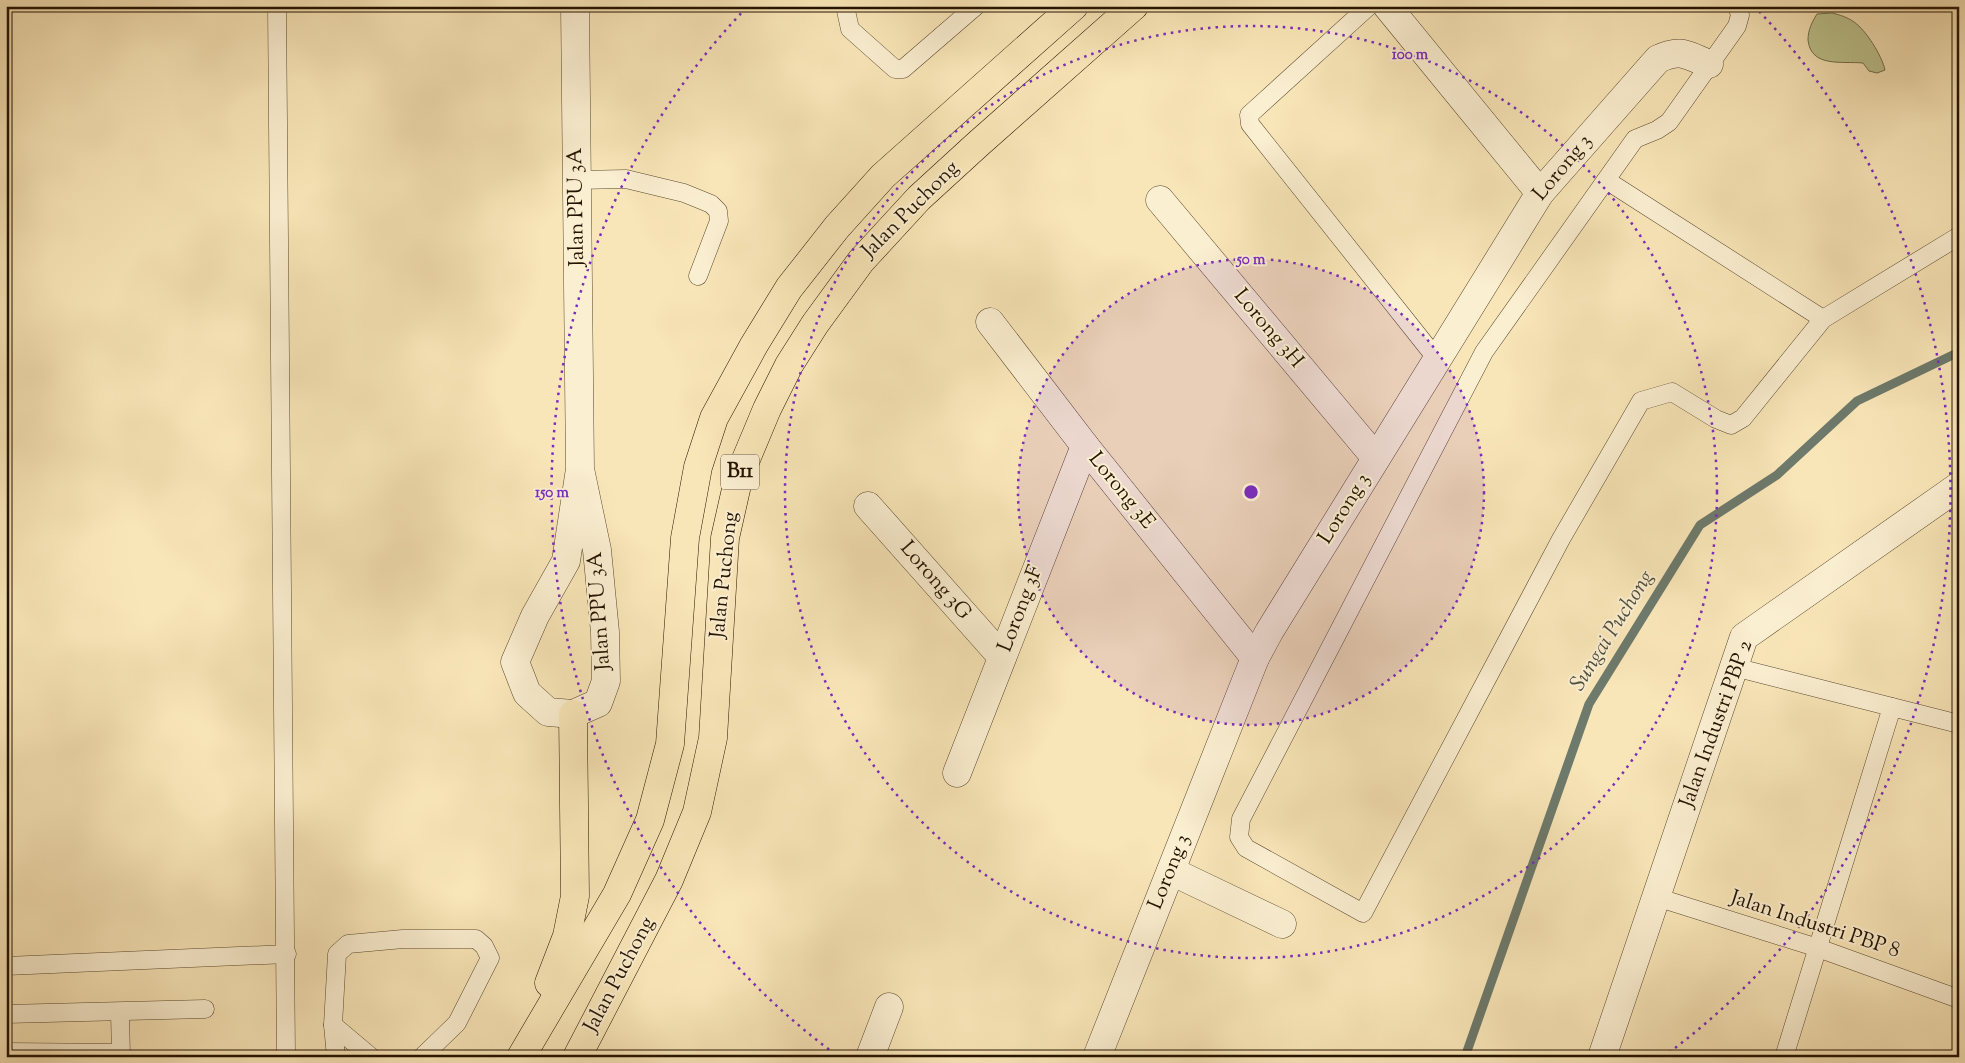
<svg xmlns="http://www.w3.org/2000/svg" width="1965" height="1063" viewBox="0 0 1965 1063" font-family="'Sorts Mill Goudy',serif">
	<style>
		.green { fill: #bec58f; stroke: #716c48 }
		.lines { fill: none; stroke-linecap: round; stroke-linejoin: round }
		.stream { stroke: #6d7a6c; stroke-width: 9 }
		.service-casing { stroke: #59482e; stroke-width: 19 }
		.minor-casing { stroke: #59482e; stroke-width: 29 }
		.primary-casing { stroke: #241300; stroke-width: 29 }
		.service { stroke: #fbefd1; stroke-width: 18 }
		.minor { stroke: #fbefd1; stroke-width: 28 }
		.primary { stroke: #f9e6b8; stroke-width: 28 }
		.ring { fill: none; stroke: #7b2cbf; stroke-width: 2.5; stroke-dasharray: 2.5 5 }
		.labels { text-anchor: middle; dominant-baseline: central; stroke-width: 4; stroke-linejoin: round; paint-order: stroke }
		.shield { fill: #fbefd1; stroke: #64553f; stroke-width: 1 }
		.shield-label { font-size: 20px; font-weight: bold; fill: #241300 }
		.street-label { font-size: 21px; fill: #241300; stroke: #fbefd1 }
		.water-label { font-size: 22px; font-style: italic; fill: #4f4f3f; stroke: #fbefd1 }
		.centre { fill: #7b2cbf; stroke: #fbefd1; stroke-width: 2.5 }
		.ring-label { font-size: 15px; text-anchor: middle; font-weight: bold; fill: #7b2cbf; stroke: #fbefd1; stroke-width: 4; stroke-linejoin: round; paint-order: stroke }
	</style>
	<rect width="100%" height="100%" fill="#f9e6b8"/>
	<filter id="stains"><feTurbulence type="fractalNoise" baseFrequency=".004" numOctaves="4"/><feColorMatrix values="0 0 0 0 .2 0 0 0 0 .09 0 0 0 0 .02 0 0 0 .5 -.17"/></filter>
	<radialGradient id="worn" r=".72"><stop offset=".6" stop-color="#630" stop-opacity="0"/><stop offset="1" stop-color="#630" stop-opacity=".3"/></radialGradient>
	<path class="green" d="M1832,13c8,2 15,4 22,9 12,8 28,34 31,48l-8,3 -8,-2 -6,-8c-21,-2 -52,5 -55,-23 0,-10 4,-18 9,-26z"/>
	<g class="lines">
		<polyline class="stream" points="1465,1057 1589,704 1700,525 1777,475 1857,401 1959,352"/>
		<defs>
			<g id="service">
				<polyline points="277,6 286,1057"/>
				<polyline points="845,6 850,29 895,69 903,69 976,6"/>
				<polyline points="1369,6 1249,115 1250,124 1436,358"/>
				<polyline points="1737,6 1740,15 1737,26 1669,122 1657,130 1635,139 1484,352 1241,819 1239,837 1246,848 1363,913 1561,539 1641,401 1672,392 1716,419 1731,425 1743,418 1823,319 1959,236"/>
				<polyline points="577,180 626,179 684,193 711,204 718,211 719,221 698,276"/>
				<polyline points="1606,180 1823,319"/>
				<polyline points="1734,667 1959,724"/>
				<polyline points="1656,897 1818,948 1959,999"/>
				<polyline points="6,966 287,954"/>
				<polyline points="120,1012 121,1057"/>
				<polyline points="6,1014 205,1009"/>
				<polyline points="333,1025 371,1057"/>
				<polyline points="6,1052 120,1053"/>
				<polyline points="336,1057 333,1025 337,954 348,944 403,939 476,939 484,946 490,958 457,1023 422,1057"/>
				<polyline points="1784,1057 1892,707"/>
			</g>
			<g id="minor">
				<polyline points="575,6 580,469 566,561 535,616 515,662 527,693 548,712 573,714 598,703 606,681 605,632 597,550 580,469"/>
				<polyline points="1387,6 1540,193"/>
				<polyline points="1160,200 1376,458"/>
				<polyline points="990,322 1085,446 1255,658"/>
				<polyline points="868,506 1002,657"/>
				<polyline points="957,773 1085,446"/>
				<polyline points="1171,871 1282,924"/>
				<polyline points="870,1057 889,1007"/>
				<path d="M1097,1057l158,-399 14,-26 271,-439 118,-134c23,-11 29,-4 51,5"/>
				<polyline points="1602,1057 1744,637 1959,486"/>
			</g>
			<g id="primary">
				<polyline points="549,983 567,936 575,896 573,714"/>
				<polyline points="521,1057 617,894 650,820 670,744 685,538 698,467 714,418 754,345 789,288 837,227 883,176 1074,6"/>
				<polyline points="577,1057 669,880 697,812 713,738 725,538 739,476 767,409 789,365 815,324 861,261 919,198 978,144 1134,6"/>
			</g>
		</defs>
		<use href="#service" class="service-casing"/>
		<use href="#minor" class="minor-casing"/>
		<use href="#primary" class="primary-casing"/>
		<use href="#service" class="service"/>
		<use href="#minor" class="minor"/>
		<use href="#primary" class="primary"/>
	</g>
	<circle cx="1251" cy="492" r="233" fill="#7b2cbf" fill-opacity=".12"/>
	<g class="ring">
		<circle cx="1251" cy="492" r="233"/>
		<circle cx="1251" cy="492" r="466"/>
		<path d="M835 1054A699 699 0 0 1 748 6M1754 6A699 699 0 0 1 1667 1054"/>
	</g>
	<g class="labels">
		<rect class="shield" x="721" y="454.5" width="38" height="35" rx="4"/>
		<g class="shield-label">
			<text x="740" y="472">B11</text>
		</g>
		<g class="street-label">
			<text transform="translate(1563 168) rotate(-50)">Lorong 3</text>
			<text transform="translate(577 207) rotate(-91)">Jalan PPU 3A</text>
			<text transform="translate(911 210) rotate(-45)">Jalan Puchong</text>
			<text transform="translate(1268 329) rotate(50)">Lorong 3H</text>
			<text transform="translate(1121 491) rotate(51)">Lorong 3E</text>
			<text transform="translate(1345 509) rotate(-58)">Lorong 3</text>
			<text transform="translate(725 575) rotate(-84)">Jalan Puchong</text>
			<text transform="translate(935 581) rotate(49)">Lorong 3G</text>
			<text transform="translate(1021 609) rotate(-69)">Lorong 3F</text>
			<text transform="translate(600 611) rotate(-94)">Jalan PPU 3A</text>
			<text transform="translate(1717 724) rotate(-70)">Jalan Industri PBP 2</text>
			<text transform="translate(1170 872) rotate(-68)">Lorong 3</text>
			<text transform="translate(1815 925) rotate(18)">Jalan Industri PBP 8</text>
			<text transform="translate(620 975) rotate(-62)">Jalan Puchong</text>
		</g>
		<g class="water-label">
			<text transform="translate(1613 631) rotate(-58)">Sungai Puchong</text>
		</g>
	</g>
	<circle cx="1251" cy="492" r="8" class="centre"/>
	<g class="ring-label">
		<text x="1410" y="59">100 m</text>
		<text x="1251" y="264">50 m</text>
		<text x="552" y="497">150 m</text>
	</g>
	<rect width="1965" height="1063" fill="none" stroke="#f9e6b8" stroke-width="25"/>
	<rect x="8" y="8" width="1950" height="1048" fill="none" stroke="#241300" stroke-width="2.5"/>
	<rect x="12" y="12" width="1940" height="1038" fill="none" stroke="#241300"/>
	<rect width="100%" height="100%" filter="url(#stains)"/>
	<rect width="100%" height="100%" fill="url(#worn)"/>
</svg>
